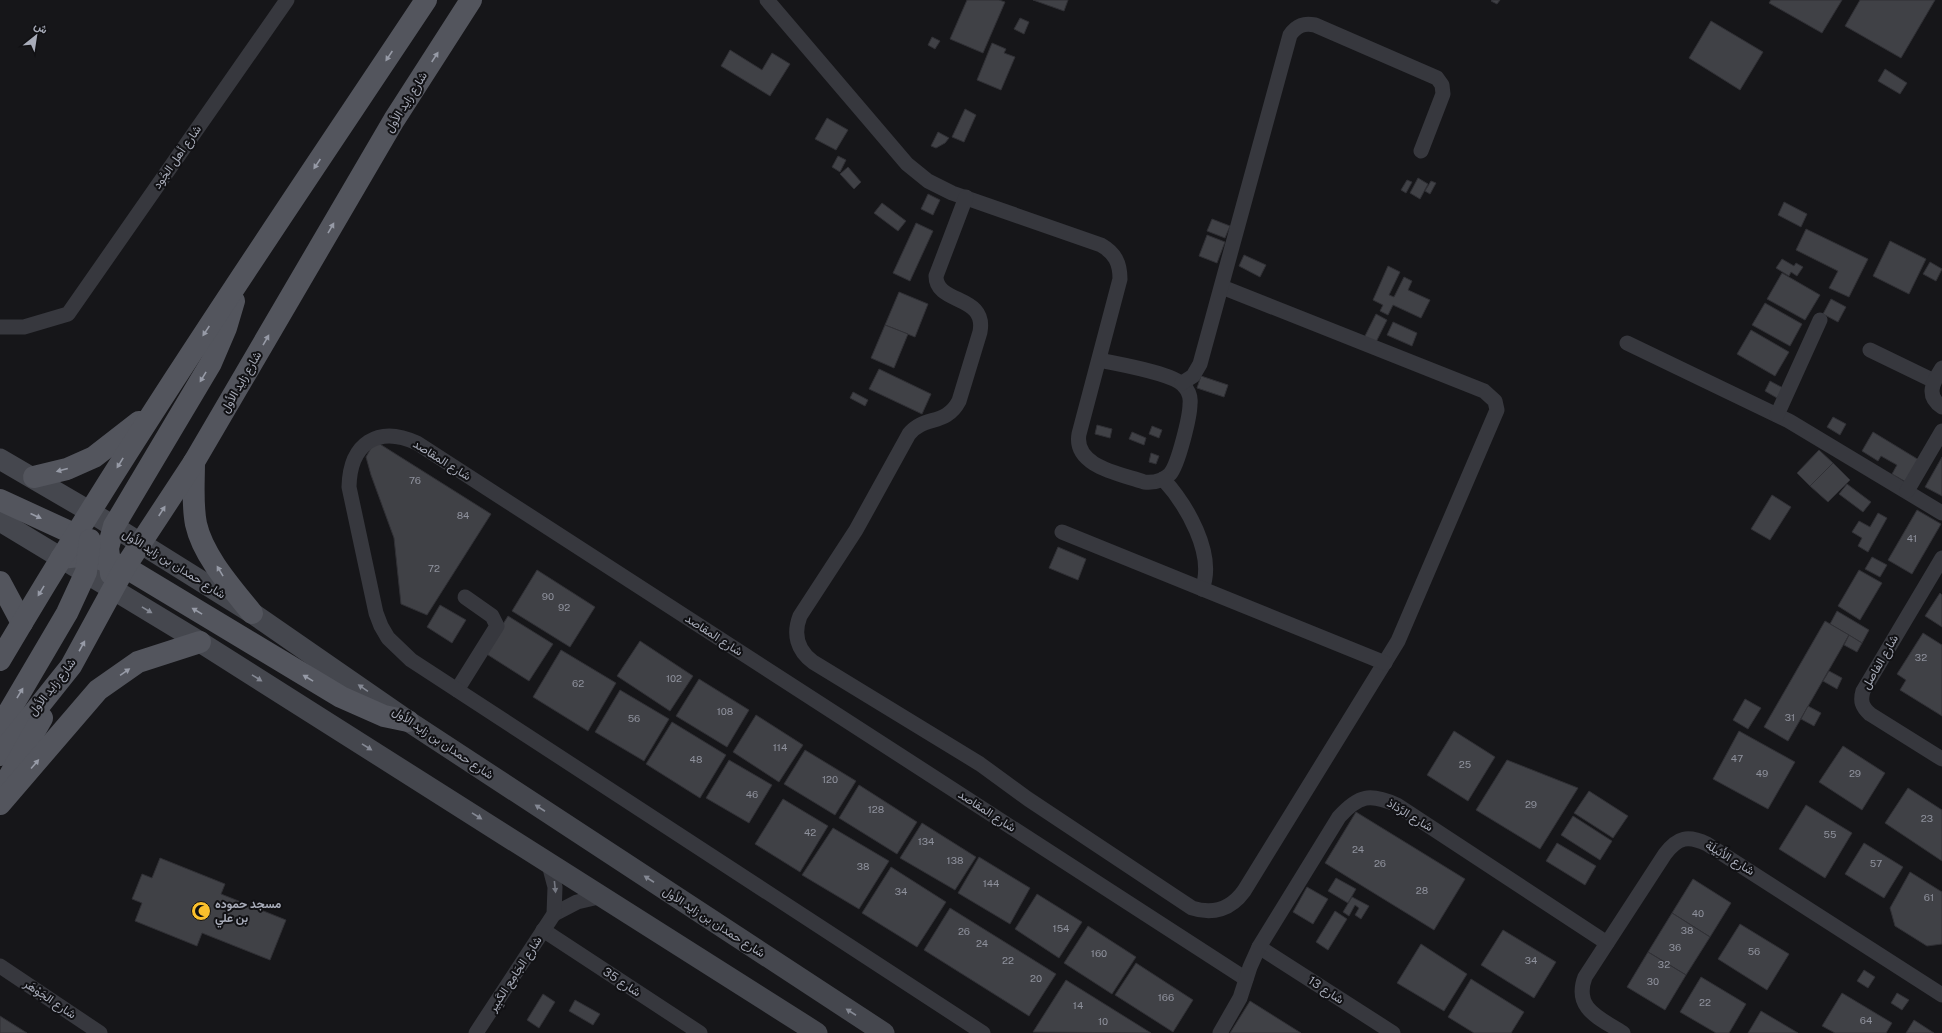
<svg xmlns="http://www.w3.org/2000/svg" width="1942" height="1033" viewBox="0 0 1942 1033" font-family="'Public Sans',Vazirmatn,sans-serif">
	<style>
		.building { fill: #404146; stroke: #303035 }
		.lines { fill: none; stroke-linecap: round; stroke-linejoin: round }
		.minor { stroke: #37383e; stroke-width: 15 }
		.secondary { stroke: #45474e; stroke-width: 21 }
		.primary { stroke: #53555d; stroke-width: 22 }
		.oneway { fill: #979ba7 }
		.oneway2 { fill: #858994 }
		.oneway3 { fill: #757882 }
		.labels { text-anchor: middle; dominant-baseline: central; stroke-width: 4; stroke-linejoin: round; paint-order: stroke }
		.number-label { font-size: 10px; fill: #8e919c }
		.street-label { font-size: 12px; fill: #a8acb9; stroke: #111114 }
		.poi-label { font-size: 12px; font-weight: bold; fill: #a8acb9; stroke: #111114; text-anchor: start }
	</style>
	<rect width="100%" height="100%" fill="#161619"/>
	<g class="building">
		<polygon points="967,0 999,0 1005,2 983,53 950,39"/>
		<polygon points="1033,0 1068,0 1064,11"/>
		<polygon points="1492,0 1500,0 1497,4 1491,1"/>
		<polygon points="1771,0 1842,0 1822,33 1769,3"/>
		<polygon points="1860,0 1935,0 1901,58 1845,26"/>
		<polygon points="1020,18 1029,22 1024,34 1014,29"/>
		<polygon points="1711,21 1763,52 1740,90 1689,58"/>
		<polygon points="932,37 940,41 935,49 928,45"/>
		<polygon points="992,43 1006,49 1004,53 1015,57 1001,90 977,80"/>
		<polygon points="730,50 762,70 772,53 790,64 770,96 721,66"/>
		<polygon points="1885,69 1907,83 1900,94 1878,81"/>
		<polygon points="965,109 976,115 964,142 952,137"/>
		<polygon points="827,118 848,130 836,150 815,139"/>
		<polygon points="938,132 949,138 945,143 936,148 931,146"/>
		<polygon points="838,156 846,160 840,172 832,167"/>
		<polygon points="848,167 861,182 854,189 840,174"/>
		<polygon points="1418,178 1428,184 1420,199 1410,193"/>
		<polygon points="1407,180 1412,182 1406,193 1401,190"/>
		<polygon points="1431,181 1436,183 1430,194 1425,191"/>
		<polygon points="928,194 940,200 933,215 921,209"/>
		<polygon points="1784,202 1807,214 1801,227 1778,215"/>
		<polygon points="882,203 906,221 898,231 874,213"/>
		<polygon points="1212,219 1230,226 1225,238 1207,231"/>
		<polygon points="916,223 933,231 910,281 893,273"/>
		<polygon points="1806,229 1868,259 1849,297 1829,288 1838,271 1796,250"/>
		<polygon points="1207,235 1225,242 1217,263 1199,256"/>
		<polygon points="1890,241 1926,259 1909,294 1873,276"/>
		<polygon points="1244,255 1266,265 1260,277 1239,266"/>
		<polygon points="1782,259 1794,266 1796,263 1803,267 1797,276 1791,272 1789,276 1776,268"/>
		<polygon points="1930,262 1942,269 1936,281 1923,274"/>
		<polygon points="1388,266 1400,272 1389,295 1394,297 1404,277 1412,281 1408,290 1430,300 1421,318 1393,305 1388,315 1380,311 1383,305 1373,300"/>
		<polygon points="1782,273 1820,295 1805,320 1767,299"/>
		<polygon points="899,292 928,304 915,337 885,325"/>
		<polygon points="1831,299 1846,307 1838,322 1823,314"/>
		<polygon points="1765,303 1802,324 1790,346 1752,325"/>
		<polygon points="1376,314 1387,320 1375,344 1364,338"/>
		<polygon points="1393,322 1417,333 1412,346 1387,335"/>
		<polygon points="885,325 908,334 894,368 871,358"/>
		<polygon points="1751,330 1789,352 1775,376 1737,354"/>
		<polygon points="879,369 931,394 922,414 869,389"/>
		<polygon points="1201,376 1228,385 1224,397 1197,388"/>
		<polygon points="1770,381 1783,388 1777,398 1765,391"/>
		<polygon points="853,392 868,400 865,406 850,398"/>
		<polygon points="1833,417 1846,424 1840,435 1827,427"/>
		<polygon points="1097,425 1112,429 1110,438 1095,434"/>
		<polygon points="1152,426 1162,430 1159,438 1149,434"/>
		<polygon points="1132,432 1146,438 1144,445 1129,439"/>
		<polygon points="1873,432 1919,460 1906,482 1892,474 1897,465 1881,456 1878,461 1862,451"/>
		<polygon points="375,441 491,514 427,615 401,604 394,538 371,475 366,457"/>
		<polygon points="1819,450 1833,463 1810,486 1797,473"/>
		<polygon points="1151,453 1159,456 1156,464 1149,462"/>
		<polygon points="1942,457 1942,496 1925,487"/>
		<polygon points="1833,463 1850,480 1828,502 1810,486"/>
		<polygon points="1847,484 1871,502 1863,512 1839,494"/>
		<polygon points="1772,495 1791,507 1770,540 1751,529"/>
		<polygon points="1917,510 1941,524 1912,574 1888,560"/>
		<polygon points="1878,513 1887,518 1868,552 1858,546 1862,538 1852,532 1859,521 1870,527"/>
		<polygon points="1058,547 1086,559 1078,580 1049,568"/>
		<polygon points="1872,557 1887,565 1880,577 1865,569"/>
		<polygon points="537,570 595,607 570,647 512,611"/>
		<polygon points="1859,570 1882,583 1860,620 1838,606"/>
		<polygon points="1940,593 1942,595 1942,627 1925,616"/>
		<polygon points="440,605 466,620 452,643 427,627"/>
		<polygon points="1837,611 1869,630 1862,643 1830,624"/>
		<polygon points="508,616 553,644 529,681 485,653"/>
		<polygon points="1825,621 1849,635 1788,741 1764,727"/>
		<polygon points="1923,633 1942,645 1942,716 1900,690 1906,680 1897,674"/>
		<polygon points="1849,635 1862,643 1857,652 1844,645"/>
		<polygon points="640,641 693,676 670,711 617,676"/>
		<polygon points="561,650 616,683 588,731 533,697"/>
		<polygon points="1829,671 1842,678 1837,689 1823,681"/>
		<polygon points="699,679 749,710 727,747 676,716"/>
		<polygon points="620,690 669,719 644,761 595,732"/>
		<polygon points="1745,699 1761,708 1748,729 1733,720"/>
		<polygon points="1808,706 1821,713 1814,726 1801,719"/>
		<polygon points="756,715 803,745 779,782 733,752"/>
		<polygon points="672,722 726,755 700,798 646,764"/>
		<polygon points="1454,731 1495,757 1468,801 1427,775"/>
		<polygon points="1739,731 1795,762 1768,809 1713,779"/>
		<polygon points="1843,746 1885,773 1862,810 1819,782"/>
		<polygon points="805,750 856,781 835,815 784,784"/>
		<polygon points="729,760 772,785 749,823 706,798"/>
		<polygon points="1507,760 1578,788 1540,849 1476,810"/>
		<polygon points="859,785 917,822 897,854 839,818"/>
		<polygon points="1908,788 1942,810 1942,861 1885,823"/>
		<polygon points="1589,791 1628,816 1613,838 1574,813"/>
		<polygon points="783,799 828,826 800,872 755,844"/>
		<polygon points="1806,805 1852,833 1825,878 1779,849"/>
		<polygon points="1356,812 1465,879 1434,930 1325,863"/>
		<polygon points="1573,816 1612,841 1600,860 1561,835"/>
		<polygon points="922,823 976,857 955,890 900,858"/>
		<polygon points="833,828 889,861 859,909 802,875"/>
		<polygon points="1557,843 1596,866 1585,885 1546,861"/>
		<polygon points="1864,843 1903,867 1884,898 1845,874"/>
		<polygon points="979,857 1030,888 1010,924 958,893"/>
		<polygon points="160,858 225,884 221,894 286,920 270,960 202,933 197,946 135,921 142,903 132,899 142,874 152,878"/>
		<polygon points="891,867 946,902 917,947 862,913"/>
		<polygon points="1910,872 1942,892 1942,944 1927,946 1895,926 1890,908"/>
		<polygon points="1336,878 1356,889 1348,903 1328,891"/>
		<polygon points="1693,879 1731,903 1710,937 1672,913"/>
		<polygon points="1307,887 1328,899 1313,924 1293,912"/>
		<polygon points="1037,894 1082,922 1059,958 1015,929"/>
		<polygon points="1352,897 1369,906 1361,919 1355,915 1359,908 1355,905 1349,916 1343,912"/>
		<polygon points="950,908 1056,974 1029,1016 924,950"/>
		<polygon points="1335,911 1347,919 1328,950 1316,942"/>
		<polygon points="1672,913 1710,937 1686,975 1648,952"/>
		<polygon points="1740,924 1789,954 1767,990 1718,959"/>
		<polygon points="1088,926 1136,957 1112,994 1064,963"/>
		<polygon points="1503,930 1556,962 1534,998 1481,965"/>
		<polygon points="1421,944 1467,974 1444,1011 1397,983"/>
		<polygon points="1648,952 1686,975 1665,1010 1627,987"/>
		<polygon points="1136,963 1193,1000 1173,1032 1115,995"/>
		<polygon points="1864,970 1875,977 1868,988 1857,981"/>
		<polygon points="1701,977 1746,1004 1729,1033 1716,1033 1680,1012"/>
		<polygon points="1471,979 1524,1012 1511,1033 1474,1033 1448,1017"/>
		<polygon points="1066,980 1151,1033 1033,1032"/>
		<polygon points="1842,993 1892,1023 1886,1033 1835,1033 1822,1026"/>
		<polygon points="1897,993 1909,1000 1902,1010 1891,1003"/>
		<polygon points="543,994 555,1002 539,1028 527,1020"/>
		<polygon points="575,1000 600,1014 593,1025 569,1011"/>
		<polygon points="1250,1001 1301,1033 1230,1033"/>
		<polygon points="1761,1011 1798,1033 1748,1033"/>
		<polygon points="0,1016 27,1033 0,1033"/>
		<polygon points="1914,1020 1934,1033 1906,1033"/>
	</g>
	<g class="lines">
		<g class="minor">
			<path d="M767,0l140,164 21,17 24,12 149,52c14,8 19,18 19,34l-41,155c-6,33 43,40 65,48 10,1 19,-1 26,-8 8,-9 20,-57 20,-70 1,-7 -2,-14 -7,-19 -11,-12 -66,-21 -84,-25"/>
			<path d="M966,197l-30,79c0,29 51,18 44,56l-21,69c-13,25 -35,14 -50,33l-53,96 -56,86c-7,18 -3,34 13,46l167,102 48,35 164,109c21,7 39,1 52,-17l154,-250 99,-231 -2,-9 -11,-10 -262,-104"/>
			<polyline points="0,327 24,327 68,314 287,0"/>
			<polyline points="1627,343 1789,421 1942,513"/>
			<polyline points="1870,350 1934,381"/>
			<path d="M1942,368c-9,14 -17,28 0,39"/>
			<path d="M1182,383l11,-7 7,-12 90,-329c7,-10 14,-12 25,-10l122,53 5,7 1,9 -22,57"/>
			<polyline points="1777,415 1820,320"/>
			<path d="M1163,479c23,25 53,75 39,110"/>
			<polyline points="1907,491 1942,431"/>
			<polyline points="1062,532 1385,663"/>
			<path d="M1942,558l-79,133c-3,10 -1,16 7,23l72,45"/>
			<polyline points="457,690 497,626 492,616 465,597"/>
			<polyline points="554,914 577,902 603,896"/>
			<polyline points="543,930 700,1033"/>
			<polyline points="1259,947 1393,1033"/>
			<polyline points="0,966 100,1033"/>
			<polyline points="476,1033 554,914 555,887 548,861"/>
			<path d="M983,1033l-572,-373 -23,-22 -7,-12 -5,-13 -27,-126c1,-44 29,-62 68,-44l829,536"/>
			<path d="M1220,1033l20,-35 10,-31 9,-20 80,-130c20,-22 31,-24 58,-12l210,138"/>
			<path d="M1623,1033c-23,-15 -50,-24 -38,-56l80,-123c13,-17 23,-19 42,-10l235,151"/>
		</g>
		<g class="secondary">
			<polyline points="0,459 89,511 252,613 408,721 884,1033"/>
			<polyline points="0,521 200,642 817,1033"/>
		</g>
		<g class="primary">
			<path d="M194,462c0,21 -2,42 2,62 7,32 36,64 56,89"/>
			<polyline points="34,477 67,469 94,457 139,422"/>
			<polyline points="0,500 87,540"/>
			<polyline points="61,558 88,555 125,567 341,697 384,716 408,721"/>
			<polyline points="111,574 108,548 114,526 211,363 226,328 234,301"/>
			<polyline points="0,582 22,623"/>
			<path d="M0,660c133,-226 281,-442 426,-660"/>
			<polyline points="0,727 67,613 86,572 90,540"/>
			<polyline points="0,755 71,666 125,567 194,462 394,120 471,0"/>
			<polyline points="6,782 42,718"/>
			<polyline points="0,804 98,690 138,662 200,642"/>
		</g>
	</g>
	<defs><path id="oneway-solid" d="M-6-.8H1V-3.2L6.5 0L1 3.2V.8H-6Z"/></defs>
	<g class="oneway">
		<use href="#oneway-solid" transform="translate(389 56) rotate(124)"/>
		<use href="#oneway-solid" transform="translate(435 57) rotate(-57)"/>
		<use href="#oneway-solid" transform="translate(317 164) rotate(124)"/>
		<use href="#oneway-solid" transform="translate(331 228) rotate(-60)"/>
		<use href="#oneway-solid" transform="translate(206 331) rotate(124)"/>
		<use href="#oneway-solid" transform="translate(266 340) rotate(-60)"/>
		<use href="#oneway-solid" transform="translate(203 377) rotate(121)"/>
		<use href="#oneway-solid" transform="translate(120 463) rotate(122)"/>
		<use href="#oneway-solid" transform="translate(62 470) rotate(165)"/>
		<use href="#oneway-solid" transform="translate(162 511) rotate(-57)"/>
		<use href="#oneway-solid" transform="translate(36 516) rotate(24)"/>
		<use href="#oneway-solid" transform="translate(220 571) rotate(-121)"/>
		<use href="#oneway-solid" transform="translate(41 591) rotate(121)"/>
		<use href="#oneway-solid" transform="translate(197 611) rotate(-149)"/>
		<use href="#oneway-solid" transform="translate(82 646) rotate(-61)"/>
		<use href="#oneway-solid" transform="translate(125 672) rotate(-35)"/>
		<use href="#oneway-solid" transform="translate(308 678) rotate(-149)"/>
		<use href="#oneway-solid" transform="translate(20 693) rotate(-59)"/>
		<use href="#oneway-solid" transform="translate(35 764) rotate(-49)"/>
	</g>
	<g class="oneway2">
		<use href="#oneway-solid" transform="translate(147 610) rotate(31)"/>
		<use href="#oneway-solid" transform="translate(257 678) rotate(32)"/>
		<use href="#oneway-solid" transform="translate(363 688) rotate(-146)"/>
		<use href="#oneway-solid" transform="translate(367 747) rotate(32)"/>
		<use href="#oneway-solid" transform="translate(540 808) rotate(-147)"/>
		<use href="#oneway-solid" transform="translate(477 816) rotate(32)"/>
		<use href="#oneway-solid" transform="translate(649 879) rotate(-147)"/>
		<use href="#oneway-solid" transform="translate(851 1012) rotate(-147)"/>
	</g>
	<use class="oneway3" href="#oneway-solid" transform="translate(555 887) rotate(84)"/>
	<defs>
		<symbol id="mosque-disc" viewBox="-11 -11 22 22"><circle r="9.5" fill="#fbc02c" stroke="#111114"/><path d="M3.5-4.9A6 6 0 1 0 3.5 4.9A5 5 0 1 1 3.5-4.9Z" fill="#111"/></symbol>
	</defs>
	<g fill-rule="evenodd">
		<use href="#mosque-disc" x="190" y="900" width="22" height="22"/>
	</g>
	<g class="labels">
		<g class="number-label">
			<text x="415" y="480">76</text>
			<text x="463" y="515">84</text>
			<text x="1912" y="538">41</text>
			<text x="434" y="568">72</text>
			<text x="548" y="596">90</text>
			<text x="564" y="607">92</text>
			<text x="1921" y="657">32</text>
			<text x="674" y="678">102</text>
			<text x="578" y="683">62</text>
			<text x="725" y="711">108</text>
			<text x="1790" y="717">31</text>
			<text x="634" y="718">56</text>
			<text x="780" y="747">114</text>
			<text x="1737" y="758">47</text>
			<text x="696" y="759">48</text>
			<text x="1465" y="764">25</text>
			<text x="1762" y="773">49</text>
			<text x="1855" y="773">29</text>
			<text x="830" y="779">120</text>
			<text x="752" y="794">46</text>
			<text x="1531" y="804">29</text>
			<text x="876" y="809">128</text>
			<text x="1927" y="818">23</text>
			<text x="810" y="832">42</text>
			<text x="1830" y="834">55</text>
			<text x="926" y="841">134</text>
			<text x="1358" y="849">24</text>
			<text x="955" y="860">138</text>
			<text x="1380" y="863">26</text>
			<text x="1876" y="863">57</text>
			<text x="863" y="866">38</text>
			<text x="991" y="883">144</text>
			<text x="1422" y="890">28</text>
			<text x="901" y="891">34</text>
			<text x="1929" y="897">61</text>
			<text x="1698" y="913">40</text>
			<text x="1061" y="928">154</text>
			<text x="1687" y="930">38</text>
			<text x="964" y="931">26</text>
			<text x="982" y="943">24</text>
			<text x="1675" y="947">36</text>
			<text x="1754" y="951">56</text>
			<text x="1099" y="953">160</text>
			<text x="1008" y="960">22</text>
			<text x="1531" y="960">34</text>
			<text x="1664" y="964">32</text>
			<text x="1036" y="978">20</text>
			<text x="1653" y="981">30</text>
			<text x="1166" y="997">166</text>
			<text x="1705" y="1002">22</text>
			<text x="1078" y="1005">14</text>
			<text x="1866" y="1020">64</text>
			<text x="1103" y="1021">10</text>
		</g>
		<g class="street-label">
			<text transform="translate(406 102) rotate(-58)">شارع زايد الأول</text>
			<text transform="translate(177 157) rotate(-55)">شارع أهل الجُود</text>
			<text transform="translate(241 382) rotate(-60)">شارع زايد الأول</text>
			<text transform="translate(442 460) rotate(32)">شارع المقاصد</text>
			<text transform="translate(174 564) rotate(32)">شارع حمدان بن زايد الأول</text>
			<text transform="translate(714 635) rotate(33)">شارع المقاصد</text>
			<text transform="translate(1880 662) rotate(-60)">شارع الفاصل</text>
			<text transform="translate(52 687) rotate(-52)">شارع زايد الأول</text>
			<text transform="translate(443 743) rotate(34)">شارع حمدان بن زايد الأول</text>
			<text transform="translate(987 811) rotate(33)">شارع المقاصد</text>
			<text transform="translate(1410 815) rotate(31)">شارع الرَّذاذ</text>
			<text transform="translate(1730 858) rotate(31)">شارع الأَثِيلَة</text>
			<text transform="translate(714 922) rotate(33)">شارع حمدان بن زايد الأول</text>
			<text transform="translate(515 974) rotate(-57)">شارع الجَامِع الكَبِير</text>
			<text transform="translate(622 982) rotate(33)">شارع 35</text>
			<text transform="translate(1326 990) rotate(33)">شارع 13</text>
			<text transform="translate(50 999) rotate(34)">شارع الجَوْهَر</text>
		</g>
		<g class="poi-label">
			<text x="215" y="904">مسجد حموده<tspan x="215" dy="14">بن علي</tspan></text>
		</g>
	</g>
	<g transform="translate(36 36) rotate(30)" stroke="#111114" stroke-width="3" paint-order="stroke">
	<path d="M0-3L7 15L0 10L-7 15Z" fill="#a8acb9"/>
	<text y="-6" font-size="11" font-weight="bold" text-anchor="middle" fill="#a8acb9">ش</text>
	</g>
</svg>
